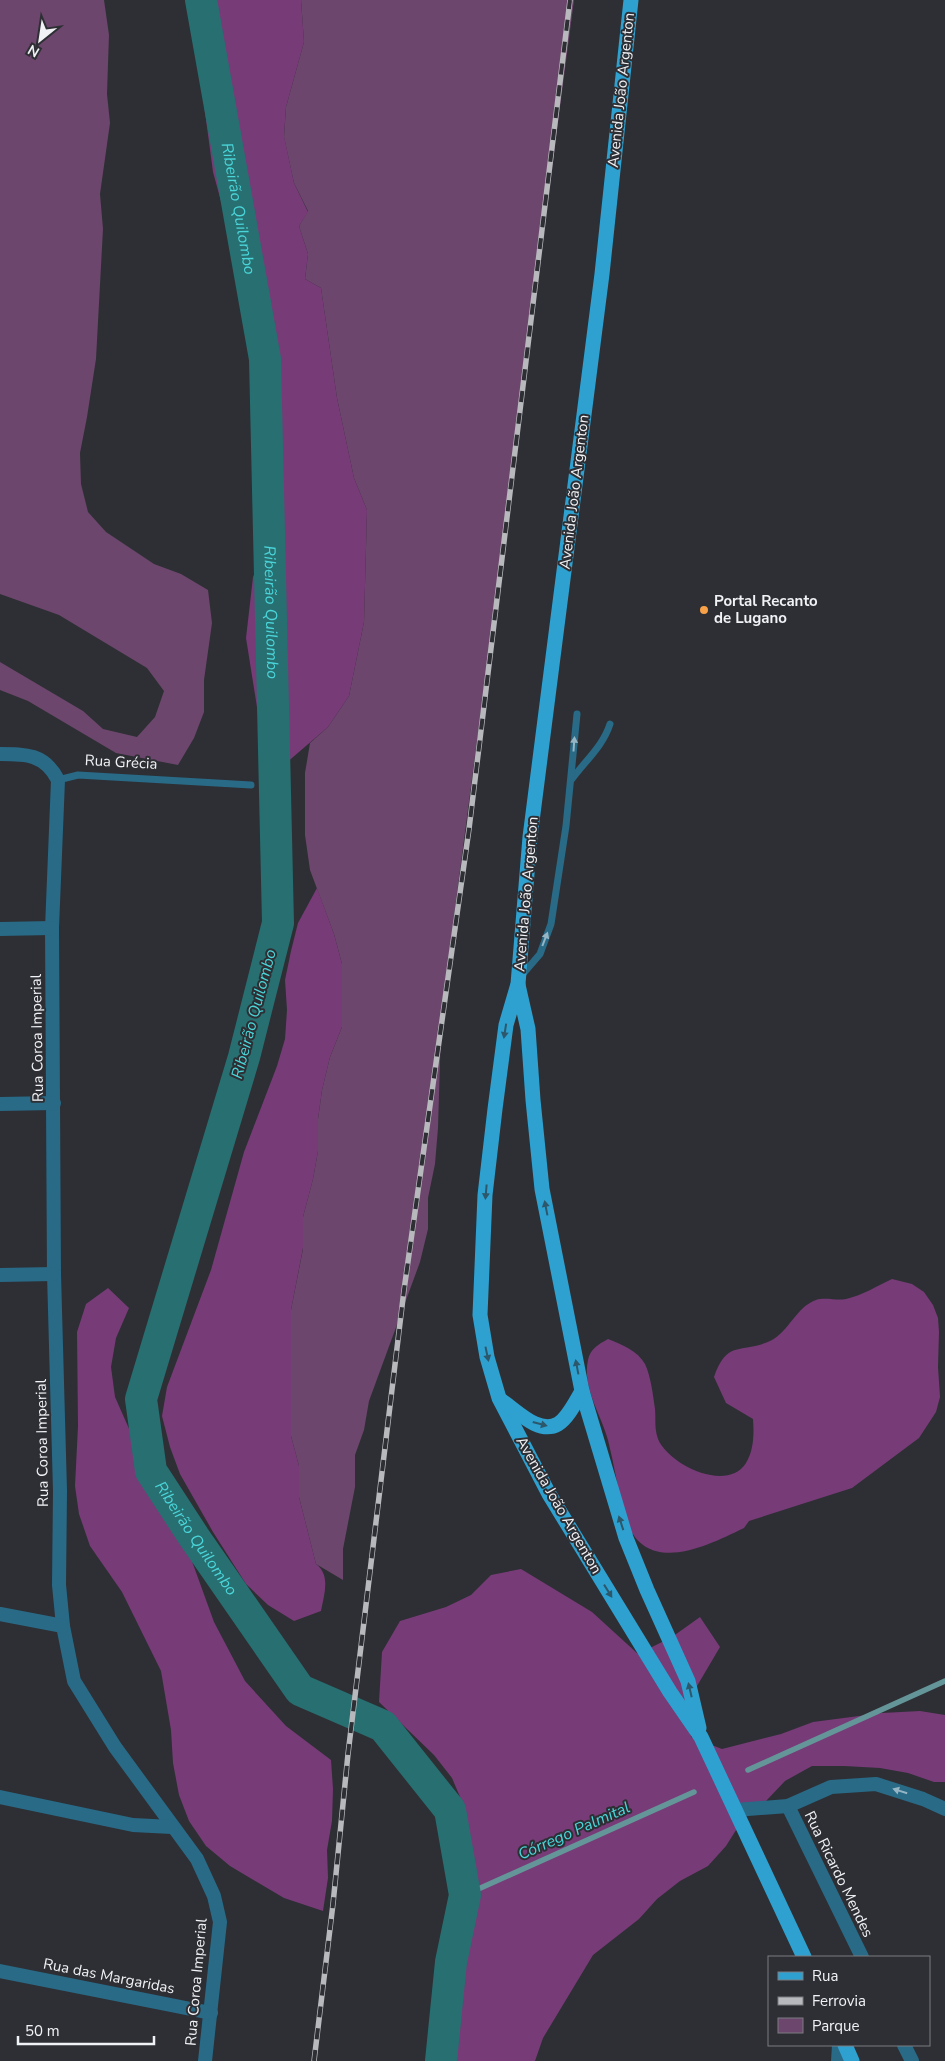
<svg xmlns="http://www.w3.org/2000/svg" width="945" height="2061" viewBox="0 0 945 2061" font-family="'Nunito Sans',sans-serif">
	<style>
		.green { fill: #6c466c }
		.forest { fill: #773b77 }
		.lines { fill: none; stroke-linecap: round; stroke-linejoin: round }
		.stream { stroke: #649699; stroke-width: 5.5 }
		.river { stroke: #286f71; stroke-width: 32 }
		.lane { stroke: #296a87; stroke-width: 7 }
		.street { stroke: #296a87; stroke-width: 14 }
		.primary { stroke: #2ea1d0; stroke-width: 15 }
		.rail-casing { stroke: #b7b9bc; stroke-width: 5.5 }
		.rail { stroke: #2d2f34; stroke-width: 4; stroke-dasharray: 11; stroke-linecap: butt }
		.oneway { fill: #96b5c4 }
		.oneway2 { fill: #2d576b }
		.poi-dot { fill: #f7a149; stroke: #2d2f34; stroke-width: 2 }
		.labels { text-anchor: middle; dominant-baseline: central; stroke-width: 4; stroke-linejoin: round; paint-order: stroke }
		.street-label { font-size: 15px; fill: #f0f2f5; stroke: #2d2f34 }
		.poi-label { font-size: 15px; font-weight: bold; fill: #f0f2f5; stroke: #2d2f34; text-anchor: start }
		.water-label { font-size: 16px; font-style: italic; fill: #4ad5d9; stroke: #2d2f34 }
	</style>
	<rect width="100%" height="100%" fill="#2d2f34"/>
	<g class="green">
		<polygon points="0,0 104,0 109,35 107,94 110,123 100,194 103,229 96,359 87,417 80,453 81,484 88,512 106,532 154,564 181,574 208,590 212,623 204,680 204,712 194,738 178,765 116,753 28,701 0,690 0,662 83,711 103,729 137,737 155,717 164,691 147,668 59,615 0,594"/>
		<polygon points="301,0 574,0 453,924 458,927 441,1029 438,1128 435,1164 428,1198 428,1229 420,1262 369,1401 364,1430 355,1455 355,1487 343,1549 343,1580 316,1564 299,1497 299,1466 291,1436 291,1310 303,1249 303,1217 313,1179 318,1151 318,1119 322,1090 330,1057 342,1027 342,964 334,934 310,870 305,835 305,773 310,743 328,727 349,696 364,622 367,510 354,478 337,398 321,288 305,279 308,254 299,226 308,211 294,183 284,137 286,107 304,42"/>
	</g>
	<g class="forest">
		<polygon points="190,0 301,0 304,42 286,107 284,136 294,183 308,212 299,226 308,254 305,279 321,288 337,398 354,478 367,510 364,622 349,696 328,727 285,764 271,759 263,745 246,638 253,577 270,534 272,470 257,374 253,318 213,172"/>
		<path d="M317,888l17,46 8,30v63l-12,30 -8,33 -4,29v32l-5,28 -10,38v31l-12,62v126l8,30v31l17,67c15,11 8,31 5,47l-27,10 -26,-16 -22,-21 -33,-52 -33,-58 -10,-27 -8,-31 5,-29 44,-117 33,-118 33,-86 8,-27 2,-29 -2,-30 6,-29 7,-28z"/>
		<path d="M892,1279l20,5 12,8 9,13 5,13 1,14 -1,35 2,30 -4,15 -17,26 -67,50 -103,33 -5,7c-41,20 -102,50 -120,-14 -6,-24 -10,-50 -16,-74 -7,-26 -26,-52 -20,-80 2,-11 11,-16 20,-21 13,5 30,12 37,25 6,13 8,31 10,45 1,10 -1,19 3,30 11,26 69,54 88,24 8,-13 8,-30 7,-44l-27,-16 -12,-26c13,-38 27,-23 56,-36 19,-9 26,-34 46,-41 9,-3 21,1 30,-1 17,-4 31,-13 46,-20z"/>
		<polygon points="108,1288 129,1308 116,1338 111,1367 115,1397 153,1483 185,1542 214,1622 245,1681 286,1726 331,1760 333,1789 332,1821 327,1850 328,1878 323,1911 284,1898 230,1866 206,1846 189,1821 179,1795 173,1763 171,1730 161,1671 122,1592 90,1546 79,1514 75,1486 78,1426 77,1332 86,1304"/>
		<polygon points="521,1569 592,1612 638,1654 672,1637 700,1617 720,1647 687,1703 691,1737 722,1749 781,1734 813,1722 882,1713 920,1711 945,1715 945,1782 934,1782 908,1773 880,1768 844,1766 812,1766 785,1781 766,1801 743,1819 726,1846 708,1866 680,1881 657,1899 639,1919 593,1955 543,2038 535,2061 439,2061 437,2044 441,2008 465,1923 465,1893 469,1863 463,1804 452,1778 434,1755 379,1702 382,1652 400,1621 446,1607 471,1595 491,1575"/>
	</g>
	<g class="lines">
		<g class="stream">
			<polyline points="748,1770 945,1681"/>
			<polyline points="465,1895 694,1792"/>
		</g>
		<path class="river" id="s1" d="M201,0l64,359 13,564 -34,134 -103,342 10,72 43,66 106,153 83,36 67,84 15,85 -14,67 -10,99"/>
		<g class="lane">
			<path d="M572,779c14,-19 31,-33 38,-55"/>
			<polyline points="58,780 78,775 251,785"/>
			<polyline points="522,975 540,954 551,924 566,826 577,714"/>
		</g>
		<g class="street">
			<path d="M0,754c26,0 45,0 58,26l-6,148 2,346 6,217 -1,94 4,41 11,55 41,66 82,112 17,37 6,26 -15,139"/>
			<polyline points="0,929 52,928"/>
			<polyline points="0,1104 54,1103"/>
			<polyline points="0,1275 54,1274"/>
			<polyline points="0,1614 63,1626"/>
			<polyline points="0,1797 133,1825 172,1827"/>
			<polyline points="788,1806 862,1957"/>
			<polyline points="735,1810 788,1806 831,1787 876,1784 923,1799 945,1809"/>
			<polyline points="0,1971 211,2013"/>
			<polyline points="904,2045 912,2061"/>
			<polyline points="838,2061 839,2045"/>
		</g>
		<g class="primary">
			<polyline points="631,0 602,274 530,837 518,984 506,1025 495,1109 485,1195 480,1315 487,1357 499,1398 549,1494 670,1692 701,1737 804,1957"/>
			<polyline points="518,985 528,1029 533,1100 542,1189 582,1391 626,1538 647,1590 688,1681 699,1728"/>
			<path d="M502,1401c15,10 37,34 56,23 10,-6 18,-23 24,-33"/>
			<polyline points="845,2045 852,2061"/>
		</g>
		<defs>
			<polyline id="rail" points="314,2061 333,1904 348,1754 404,1290 469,829 570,0"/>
		</defs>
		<use href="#rail" class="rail-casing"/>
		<use href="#rail" class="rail"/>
	</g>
	<defs><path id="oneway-solid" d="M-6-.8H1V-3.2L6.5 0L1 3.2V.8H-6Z" transform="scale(1.25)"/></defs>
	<g class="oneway">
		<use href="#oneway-solid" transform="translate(574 744) rotate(-86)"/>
		<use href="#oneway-solid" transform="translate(545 939) rotate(-69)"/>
		<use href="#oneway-solid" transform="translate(900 1791) rotate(-163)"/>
	</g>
	<g class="oneway2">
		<use href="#oneway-solid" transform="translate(505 1031) rotate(99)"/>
		<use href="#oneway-solid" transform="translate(486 1192) rotate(95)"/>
		<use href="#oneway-solid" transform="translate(546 1208) rotate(-101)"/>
		<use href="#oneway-solid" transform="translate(487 1354) rotate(78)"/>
		<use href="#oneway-solid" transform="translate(577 1367) rotate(-101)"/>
		<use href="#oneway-solid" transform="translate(540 1424) rotate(15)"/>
		<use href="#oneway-solid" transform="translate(621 1523) rotate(-108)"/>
		<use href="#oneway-solid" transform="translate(608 1591) rotate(58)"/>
		<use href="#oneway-solid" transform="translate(690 1690) rotate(-103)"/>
	</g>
	<circle class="poi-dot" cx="704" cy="610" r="5"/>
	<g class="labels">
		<g class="street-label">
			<text transform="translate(621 90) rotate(-84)">Avenida João Argenton</text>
			<text transform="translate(574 492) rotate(-83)">Avenida João Argenton</text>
			<text transform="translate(121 762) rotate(3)">Rua Grécia</text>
			<text transform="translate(526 894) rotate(-85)">Avenida João Argenton</text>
			<text transform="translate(37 1038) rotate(-91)">Rua Coroa Imperial</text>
			<text transform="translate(42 1443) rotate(-91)">Rua Coroa Imperial</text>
			<text transform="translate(559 1505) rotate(60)">Avenida João Argenton</text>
			<text transform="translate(839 1874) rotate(64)">Rua Ricardo Mendes</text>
			<text transform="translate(109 1976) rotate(11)">Rua das Margaridas</text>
			<text transform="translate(196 1982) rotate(-85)">Rua Coroa Imperial</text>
		</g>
		<g class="poi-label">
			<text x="714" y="601">Portal Recanto<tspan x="714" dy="17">de Lugano</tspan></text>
		</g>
		<g class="water-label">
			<text stroke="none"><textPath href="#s1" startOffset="212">Ribeirão Quilombo</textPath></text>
			<text stroke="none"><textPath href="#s1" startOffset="618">Ribeirão Quilombo</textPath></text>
			<text transform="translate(254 1014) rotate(-75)">Ribeirão Quilombo</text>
			<text stroke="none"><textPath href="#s1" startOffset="1578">Ribeirão Quilombo</textPath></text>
			<text transform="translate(574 1831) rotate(-24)">Córrego Palmital</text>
		</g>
	</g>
	<rect x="768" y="1956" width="162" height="90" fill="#2d2f34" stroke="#7b7d81"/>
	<rect x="778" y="1972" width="25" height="8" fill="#2ea1d0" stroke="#7b7d81"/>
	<text x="812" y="1981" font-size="15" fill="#f0f2f5">Rua</text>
	<rect x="778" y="1997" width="25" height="8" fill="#b7b9bc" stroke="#7b7d81"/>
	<text x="812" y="2006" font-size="15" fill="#f0f2f5">Ferrovia</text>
	<rect x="778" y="2018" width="25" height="15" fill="#6c466c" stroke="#7b7d81"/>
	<text x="812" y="2031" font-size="15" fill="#f0f2f5">Parque</text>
	<g transform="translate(40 40) rotate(210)" stroke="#2d2f34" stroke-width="4" paint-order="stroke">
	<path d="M0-4L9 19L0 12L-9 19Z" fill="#f0f2f5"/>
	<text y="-8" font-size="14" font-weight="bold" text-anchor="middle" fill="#f0f2f5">N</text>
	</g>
	<path d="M18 2036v8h136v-8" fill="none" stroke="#f0f2f5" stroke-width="2.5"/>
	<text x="25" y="2036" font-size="15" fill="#f0f2f5" stroke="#2d2f34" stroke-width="4" paint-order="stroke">50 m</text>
</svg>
